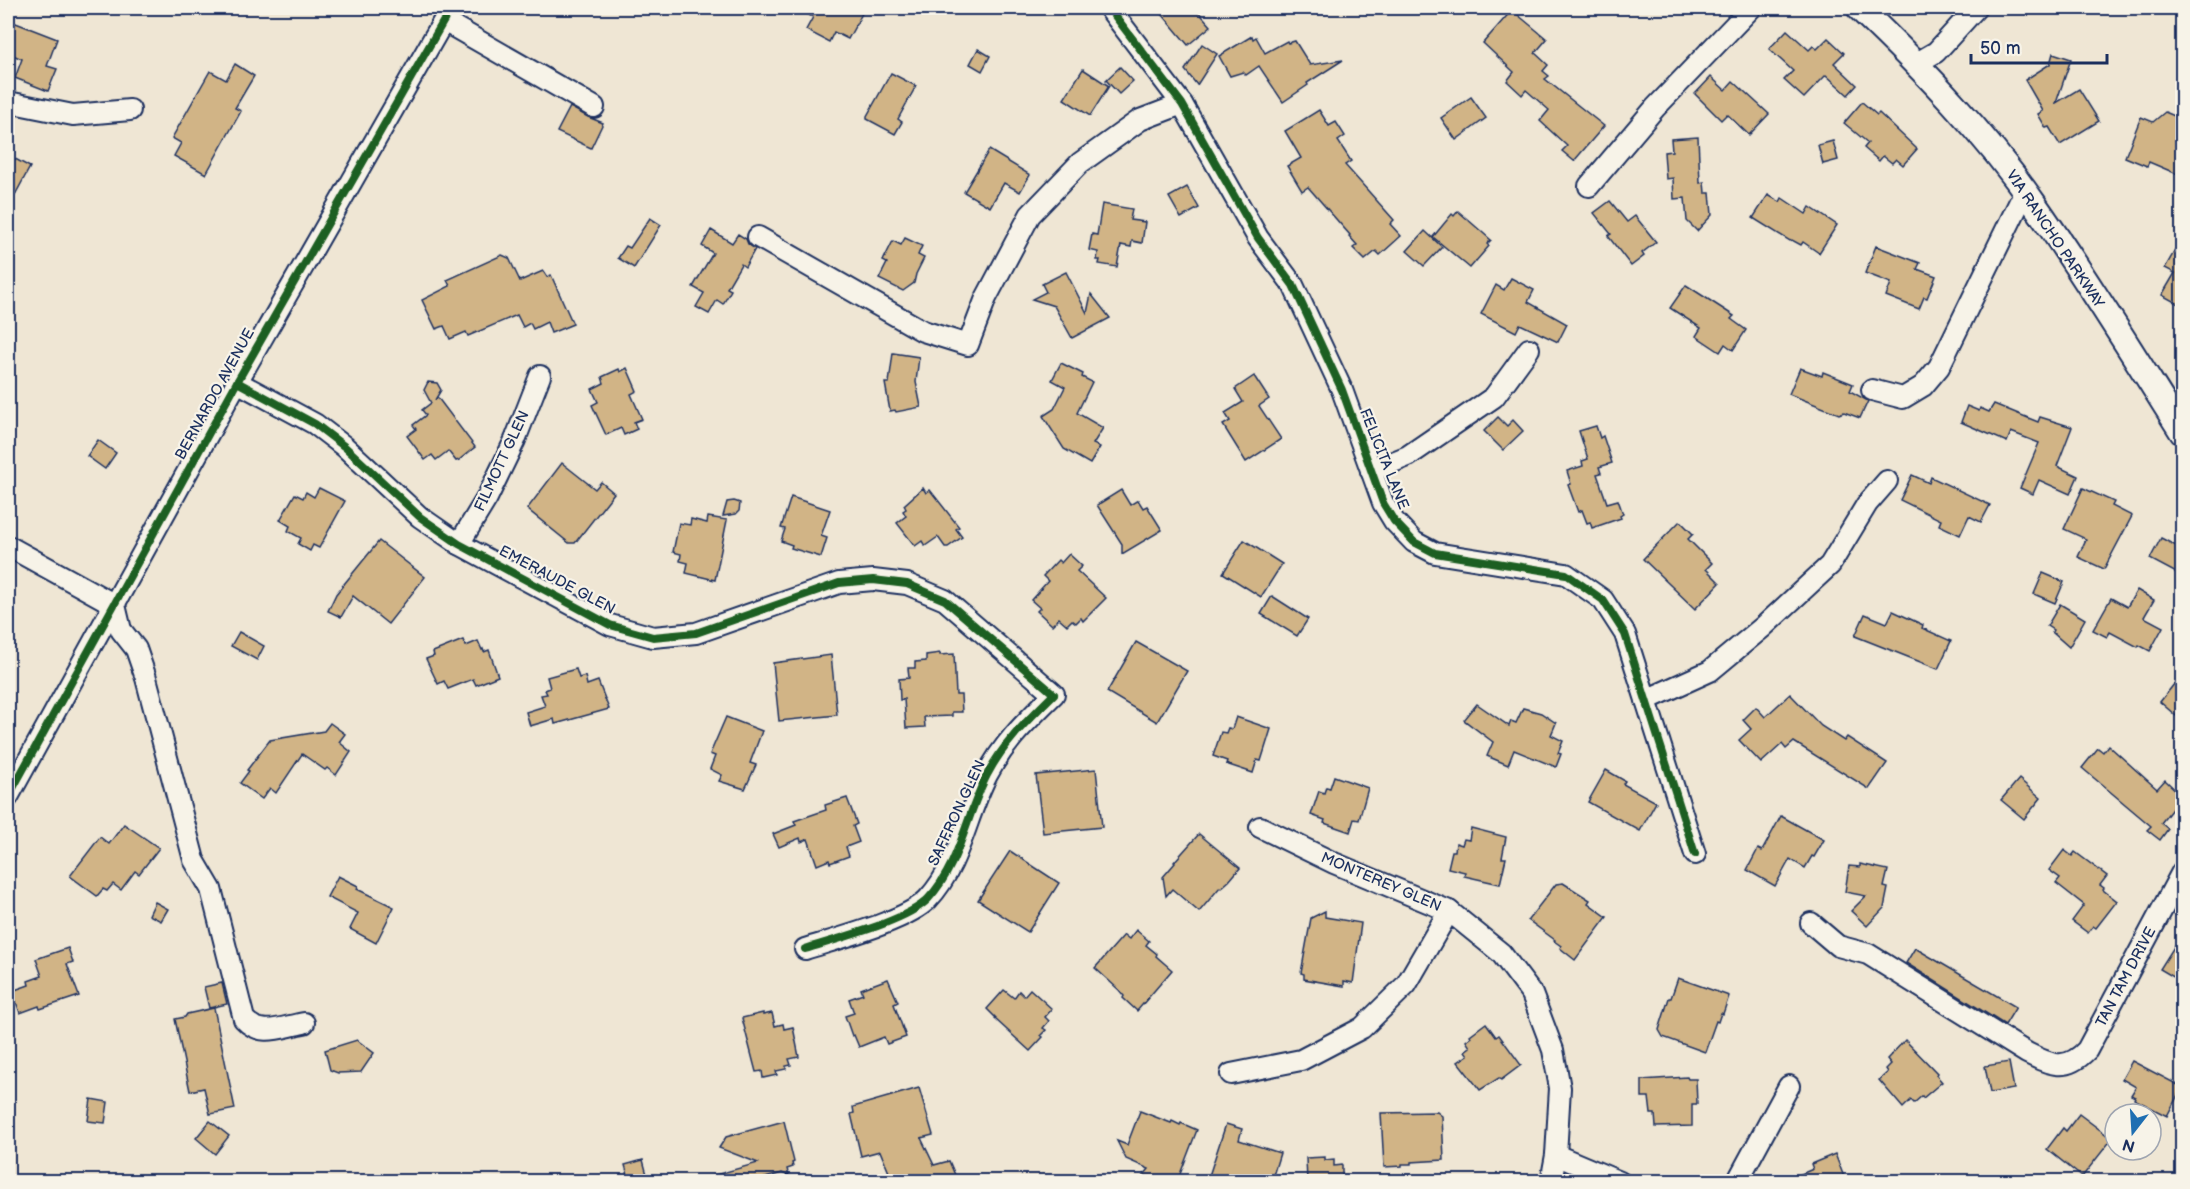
<svg xmlns="http://www.w3.org/2000/svg" width="2190" height="1189" viewBox="0 0 2190 1189" font-family="'Balsamiq Sans',sans-serif">
	<style>
		.building { fill: #d1b486; stroke: #1b2f5e; stroke-width: 1.5 }
		.lines { fill: none; stroke-linecap: round; stroke-linejoin: round }
		.minor-casing { stroke: #1b2f5e; stroke-width: 24 }
		.major-casing { stroke: #1b2f5e; stroke-width: 28 }
		.minor { stroke: #f7f3e8; stroke-width: 20 }
		.major { stroke: #f7f3e8; stroke-width: 24 }
		.cycleway-casing { stroke: #f7f3e8; stroke-width: 11 }
		.cycleway { stroke: #1b5e20; stroke-width: 8 }
		.labels { text-anchor: middle; dominant-baseline: central; stroke-width: 4.5; stroke-linejoin: round; paint-order: stroke }
		.street-label { font-size: 15px; fill: #1b2f5e; stroke: #f7f3e8 }
	</style>
	<rect width="100%" height="100%" fill="#efe6d4"/>
	<filter id="ink" filterUnits="userSpaceOnUse"><feTurbulence type="fractalNoise" baseFrequency=".0167" numOctaves="2"/><feDisplacementMap in="SourceGraphic" scale="12" xChannelSelector="R" yChannelSelector="G"/><feConvolveMatrix kernelMatrix="1 2 1 2 8 2 1 2 1" color-interpolation-filters="sRGB"/></filter>
	<g filter="url(#ink)">
		<g class="building">
			<polygon points="794,8 865,8 848,39 834,32 829,42 806,30 813,17"/>
			<polygon points="1157,8 1195,8 1211,26 1188,45"/>
			<polygon points="1512,10 1547,39 1535,53 1548,65 1543,71 1549,76 1545,79 1604,126 1574,161 1562,151 1567,146 1540,121 1549,110 1526,90 1522,95 1507,81 1514,72 1483,43"/>
			<polygon points="8,20 57,39 47,66 57,69 48,91 15,78 22,59 8,53"/>
			<polygon points="1787,30 1809,50 1813,46 1817,49 1828,38 1844,53 1834,63 1857,85 1848,95 1826,75 1804,98 1784,80 1793,71 1769,49"/>
			<polygon points="1252,36 1253,39 1256,37 1265,53 1287,41 1288,43 1295,41 1310,65 1343,60 1307,83 1308,85 1283,102 1259,66 1246,75 1243,72 1230,76 1219,56"/>
			<polygon points="1202,44 1217,54 1197,85 1185,70"/>
			<polygon points="978,49 990,56 982,71 970,64"/>
			<polygon points="2053,53 2071,59 2056,103 2079,89 2099,121 2060,145 2049,127 2046,128 2038,114 2043,111 2025,80 2050,64"/>
			<polygon points="235,64 254,76 235,108 241,111 206,174 174,156 181,143 172,138 210,71 226,80"/>
			<polygon points="1120,67 1133,81 1119,94 1106,80"/>
			<polygon points="1083,69 1109,86 1090,116 1064,99"/>
			<polygon points="891,73 916,86 898,119 902,122 895,134 867,119 867,116"/>
			<polygon points="1711,77 1725,90 1733,81 1769,114 1749,135 1727,114 1721,120 1695,94"/>
			<polygon points="1471,97 1486,118 1456,140 1441,118"/>
			<polygon points="1862,102 1877,115 1879,113 1917,149 1903,165 1896,159 1892,163 1883,156 1879,161 1864,148 1868,143 1844,123"/>
			<polygon points="570,107 588,117 603,123 591,148 557,132"/>
			<polygon points="1319,110 1329,126 1336,122 1345,136 1338,141 1351,161 1345,165 1394,220 1390,224 1401,236 1380,255 1376,251 1365,260 1353,248 1357,245 1349,236 1350,235 1308,187 1302,191 1287,166 1301,158 1285,131"/>
			<polygon points="2165,112 2177,117 2178,132 2182,134 2182,176 2149,162 2147,166 2125,157 2141,117 2153,122"/>
			<polygon points="1698,137 1700,183 1704,182 1705,193 1710,193 1712,215 1697,231 1687,221 1685,198 1674,199 1673,178 1666,179 1664,152 1672,151 1671,139"/>
			<polygon points="1833,141 1838,160 1823,164 1818,145"/>
			<polygon points="989,150 1030,175 1020,192 1004,183 990,207 964,192"/>
			<polygon points="8,155 30,167 8,208"/>
			<polygon points="1187,187 1199,208 1181,218 1169,197"/>
			<polygon points="1768,195 1780,202 1782,198 1806,214 1810,207 1837,225 1819,253 1803,242 1801,245 1792,240 1790,241 1753,218"/>
			<polygon points="1610,201 1627,222 1635,216 1656,242 1642,253 1644,256 1631,266 1608,236 1611,234 1594,213"/>
			<polygon points="1102,204 1132,209 1130,220 1145,222 1142,243 1132,241 1131,247 1121,245 1117,267 1099,264 1100,260 1097,260 1098,252 1089,250 1092,234 1097,235"/>
			<polygon points="1458,211 1491,240 1487,244 1489,246 1470,268 1433,237 1452,214 1454,216"/>
			<polygon points="650,218 661,225 634,268 618,258 626,246 630,248"/>
			<polygon points="711,230 732,243 738,234 746,239 748,244 755,249 745,267 741,264 727,288 731,290 723,304 717,300 709,314 696,307 704,293 693,287 713,253 702,246"/>
			<polygon points="1425,231 1442,247 1424,266 1407,251"/>
			<polygon points="905,238 922,246 918,255 924,258 916,274 914,283 903,291 879,279 887,263 883,261 893,241 901,245"/>
			<polygon points="2182,238 2182,306 2162,295 2175,273 2165,268"/>
			<polygon points="1876,246 1920,263 1917,269 1936,276 1927,298 1924,297 1919,309 1886,296 1891,283 1865,273"/>
			<polygon points="502,255 509,258 520,281 543,271 547,277 551,275 573,324 551,333 547,322 533,329 530,323 523,327 517,315 468,336 466,332 450,339 444,326 436,329 422,300 450,286 447,280"/>
			<polygon points="1066,272 1087,313 1091,294 1110,318 1072,338 1054,306 1032,299 1046,292 1042,284"/>
			<polygon points="1511,278 1534,290 1528,302 1567,324 1558,342 1520,324 1516,332 1481,314 1496,285 1504,290"/>
			<polygon points="1686,285 1734,316 1731,319 1746,330 1733,350 1725,344 1720,352 1696,336 1701,328 1670,308"/>
			<polygon points="893,353 919,357 916,382 921,407 896,412 895,410 890,411 885,383 889,383"/>
			<polygon points="1061,363 1083,374 1082,377 1092,382 1077,413 1103,428 1093,444 1100,447 1090,464 1064,449 1043,416 1054,409 1065,387 1052,380"/>
			<polygon points="627,368 637,391 631,394 642,419 634,422 637,429 624,435 621,428 606,435 592,405 598,402 592,389 604,383 602,377 619,369 620,372"/>
			<polygon points="1800,368 1822,376 1823,372 1853,384 1850,391 1868,401 1860,418 1844,412 1839,414 1789,394"/>
			<polygon points="1254,376 1269,399 1259,406 1281,439 1246,462 1223,425 1230,421 1225,413 1243,402 1235,389"/>
			<polygon points="428,382 437,383 441,390 435,400 438,398 475,447 459,460 456,461 448,451 436,460 432,455 425,460 407,436 416,429 413,425 426,415 422,410 431,403 424,390"/>
			<polygon points="1994,404 2038,422 2040,417 2072,427 2057,466 2078,476 2070,494 2039,480 2033,494 2020,488 2039,443 2011,432 2007,442 1961,422 1967,406 1979,411 1980,408 1989,412"/>
			<polygon points="1498,417 1507,426 1513,420 1523,431 1503,450 1484,431"/>
			<polygon points="1596,426 1600,438 1603,436 1612,463 1599,467 1601,473 1597,474 1607,503 1618,500 1623,514 1620,516 1621,518 1592,528 1590,522 1587,523 1582,510 1578,512 1568,485 1571,484 1567,471 1583,466 1582,461 1588,459 1579,431"/>
			<polygon points="98,440 116,453 105,469 87,456"/>
			<polygon points="562,463 595,489 601,482 614,493 575,543 569,543 527,509"/>
			<polygon points="1912,475 1929,483 1931,477 1990,505 1981,522 1969,516 1960,535 1939,525 1941,520 1900,500"/>
			<polygon points="319,488 345,501 319,548 313,545 310,551 298,544 301,538 288,531 290,526 280,520 295,494 303,498 306,492 314,497"/>
			<polygon points="923,488 926,493 930,490 959,527 956,529 962,537 948,547 945,547 938,537 925,546 922,541 915,546 897,523 906,516 903,511 906,509 904,505"/>
			<polygon points="2083,488 2114,502 2112,506 2132,516 2104,569 2078,557 2086,539 2064,529"/>
			<polygon points="1121,490 1130,505 1138,500 1143,508 1147,506 1162,530 1122,554 1122,544 1097,505"/>
			<polygon points="791,497 830,510 821,536 827,538 821,557 791,548 792,545 781,541 785,529 781,528"/>
			<polygon points="734,501 740,503 739,511 736,514 723,516 727,502"/>
			<polygon points="708,517 727,520 715,580 686,573 688,563 680,561 681,554 673,552 679,523 690,525 691,519 707,523"/>
			<polygon points="1680,521 1693,534 1688,539 1712,563 1706,569 1720,583 1695,609 1643,559"/>
			<polygon points="2161,538 2182,549 2182,576 2150,559"/>
			<polygon points="1244,540 1282,564 1261,597 1223,573"/>
			<polygon points="379,541 425,577 388,624 353,596 341,617 328,611 336,594"/>
			<polygon points="1069,554 1082,566 1077,571 1106,598 1083,621 1081,618 1076,623 1072,620 1067,625 1059,618 1052,625 1037,611 1040,608 1031,600 1048,581 1043,576 1058,560 1061,563"/>
			<polygon points="2043,573 2064,582 2055,603 2034,594"/>
			<polygon points="2137,590 2154,600 2144,617 2163,627 2150,651 2139,645 2138,647 2110,632 2107,637 2093,630 2111,598 2127,607"/>
			<polygon points="1272,596 1308,619 1297,636 1261,614"/>
			<polygon points="2060,604 2085,619 2069,647 2052,632 2053,630 2047,626"/>
			<polygon points="1893,611 1923,625 1922,628 1951,641 1938,669 1855,636 1865,614 1887,623"/>
			<polygon points="239,632 264,646 257,660 231,646"/>
			<polygon points="463,640 466,646 478,641 482,650 483,649 484,652 489,650 498,676 476,685 473,679 448,689 444,681 438,684 426,659 434,656 433,652"/>
			<polygon points="1136,642 1187,671 1157,722 1107,692"/>
			<polygon points="940,653 940,655 954,654 956,695 961,695 962,712 952,712 952,716 924,717 925,727 906,728 904,699 900,700 899,679 909,678 908,668 915,668 915,662 926,661 926,655"/>
			<polygon points="831,655 837,715 779,721 773,663"/>
			<polygon points="576,669 579,678 585,676 587,685 598,681 609,709 555,724 554,719 530,726 526,712 545,706 541,695 547,694 545,690 550,688 547,677"/>
			<polygon points="2182,674 2182,721 2160,702"/>
			<polygon points="1790,694 1821,726 1844,741 1847,737 1887,763 1869,789 1794,742 1786,749 1782,744 1761,763 1739,740 1751,729 1743,720 1756,707 1765,717"/>
			<polygon points="1477,704 1509,726 1511,721 1516,723 1523,708 1541,713 1556,723 1551,735 1563,741 1558,753 1561,754 1556,767 1514,750 1508,765 1487,756 1493,742 1464,720"/>
			<polygon points="726,717 762,731 750,763 756,765 745,789 719,781 722,775 710,769 715,756 710,754"/>
			<polygon points="1236,717 1271,729 1261,761 1257,760 1253,773 1226,764 1227,761 1213,756 1221,732 1226,733 1228,728 1232,729"/>
			<polygon points="330,723 345,734 339,742 351,752 336,775 327,768 325,770 302,754 276,793 270,788 262,799 240,783 249,771 247,770 270,740 324,731"/>
			<polygon points="2108,745 2157,789 2165,780 2182,796 2161,823 2168,829 2160,840 2147,830 2151,826 2082,768 2098,748 2103,752"/>
			<polygon points="1096,769 1102,827 1043,833 1036,775"/>
			<polygon points="1606,770 1625,781 1623,784 1656,802 1640,831 1588,802"/>
			<polygon points="1334,776 1368,788 1359,820 1354,819 1350,832 1324,823 1325,820 1311,815 1319,791 1324,793 1326,787 1330,788"/>
			<polygon points="2019,779 2041,798 2024,819 2001,800"/>
			<polygon points="847,798 857,824 853,826 859,842 846,847 849,856 830,863 829,860 817,865 808,839 801,842 800,838 779,847 773,834 796,825 794,821 826,810 825,805"/>
			<polygon points="1781,816 1824,840 1814,857 1812,856 1805,868 1790,859 1775,886 1747,870 1758,849 1762,851"/>
			<polygon points="124,824 159,848 139,874 135,871 121,890 113,884 107,891 103,889 97,896 70,876 100,837 109,844"/>
			<polygon points="1471,828 1506,837 1502,858 1506,858 1500,884 1464,876 1465,872 1448,868 1452,851 1455,851 1456,843 1462,845 1464,839 1469,840"/>
			<polygon points="1199,834 1240,868 1229,881 1221,888 1220,887 1199,912 1172,889 1166,896 1163,877 1175,863 1174,862"/>
			<polygon points="2064,850 2072,856 2075,852 2107,876 2100,885 2104,888 2103,890 2117,901 2096,928 2093,926 2088,933 2072,921 2084,905 2056,883 2060,878 2049,870"/>
			<polygon points="1010,851 1059,883 1028,932 978,900"/>
			<polygon points="1860,864 1888,870 1884,887 1888,888 1884,908 1867,926 1851,911 1866,896 1845,892 1849,866 1860,867"/>
			<polygon points="338,876 358,886 357,889 394,907 376,943 350,929 358,913 327,897"/>
			<polygon points="1563,883 1590,900 1588,903 1607,917 1575,960 1560,948 1561,946 1554,941 1555,940 1528,920 1556,884"/>
			<polygon points="155,902 168,909 161,921 149,915"/>
			<polygon points="1325,911 1325,917 1361,923 1353,983 1344,981 1344,986 1304,979 1304,974 1301,973 1311,918"/>
			<polygon points="1136,930 1149,941 1146,945 1157,954 1156,956 1172,970 1137,1011 1123,998 1124,996 1119,990 1095,968 1124,935 1129,939"/>
			<polygon points="2182,934 2182,982 2160,969"/>
			<polygon points="68,948 73,962 67,964 79,996 40,1009 39,1006 20,1013 12,991 29,985 28,981 42,976 36,959"/>
			<polygon points="1915,948 2016,1007 2005,1025 1906,963"/>
			<polygon points="1678,978 1729,996 1723,1014 1721,1013 1718,1022 1716,1021 1705,1052 1663,1037 1659,1030 1669,998 1671,998"/>
			<polygon points="888,979 898,1002 894,1004 906,1037 887,1044 884,1037 859,1047 854,1035 852,1036 845,1016 854,1013 849,999 863,994 861,989"/>
			<polygon points="222,983 227,1004 209,1008 204,987"/>
			<polygon points="1030,989 1052,1009 1045,1017 1049,1021 1043,1028 1046,1030 1041,1035 1043,1037 1030,1051 995,1019 996,1018 987,1009 1004,990 1014,998 1019,991 1024,996"/>
			<polygon points="214,1008 235,1109 210,1114 204,1088 190,1091 175,1019 185,1017 187,1014"/>
			<polygon points="763,1013 763,1015 772,1013 775,1026 783,1024 784,1029 793,1027 799,1057 789,1059 791,1065 786,1066 786,1069 776,1071 777,1075 763,1078 762,1071 756,1072 742,1018"/>
			<polygon points="1486,1023 1496,1037 1499,1035 1521,1065 1501,1080 1499,1078 1480,1090 1458,1062 1468,1055 1465,1051 1470,1047 1466,1041 1471,1037 1470,1035"/>
			<polygon points="357,1040 374,1053 361,1072 338,1073 330,1070 325,1050"/>
			<polygon points="1905,1040 1937,1073 1936,1075 1942,1082 1923,1098 1922,1096 1914,1103 1911,1100 1903,1108 1879,1080 1888,1072 1886,1069 1891,1064 1887,1059"/>
			<polygon points="2132,1061 2182,1087 2167,1116 2134,1099 2135,1097 2131,1095 2136,1087 2122,1079"/>
			<polygon points="2009,1062 2014,1089 1990,1093 1985,1066"/>
			<polygon points="1687,1077 1688,1079 1696,1079 1697,1104 1692,1104 1692,1126 1656,1127 1655,1114 1651,1114 1649,1097 1642,1097 1642,1080"/>
			<polygon points="919,1088 933,1135 921,1138 934,1165 949,1161 958,1182 893,1182 880,1151 861,1156 851,1114 854,1113 853,1107"/>
			<polygon points="91,1099 108,1102 105,1123 88,1121"/>
			<polygon points="1140,1111 1171,1123 1172,1121 1180,1125 1181,1123 1197,1130 1177,1182 1138,1182 1149,1169 1126,1159 1117,1141 1127,1145"/>
			<polygon points="1437,1112 1442,1116 1444,1160 1411,1162 1411,1164 1402,1164 1402,1166 1384,1167 1381,1113"/>
			<polygon points="2079,1114 2112,1139 2082,1177 2047,1149 2063,1128 2066,1131"/>
			<polygon points="210,1121 229,1136 215,1154 196,1138"/>
			<polygon points="784,1121 794,1162 792,1163 793,1167 787,1169 789,1176 782,1173 752,1182 709,1182 708,1177 758,1163 719,1148 726,1137"/>
			<polygon points="1226,1124 1242,1129 1239,1140 1280,1153 1271,1182 1207,1182"/>
			<polygon points="1835,1154 1846,1182 1782,1182 1813,1169 1811,1164"/>
			<polygon points="1325,1157 1325,1160 1334,1159 1334,1166 1342,1165 1342,1182 1307,1182 1306,1158"/>
			<polygon points="643,1160 649,1182 630,1182 625,1165"/>
		</g>
		<g class="lines">
			<defs>
				<g id="minor">
					<polyline points="1109,8 1182,104 1258,238 1293,285 1342,390 1383,503 1394,521 1414,542 1435,553 1566,574 1603,600 1625,634 1695,854"/>
					<polyline points="444,21 594,107"/>
					<polyline points="1917,63 1936,52 1976,8"/>
					<polyline points="8,102 73,115 130,110"/>
					<polyline points="1589,186 1655,108 1751,8"/>
					<polyline points="758,237 923,331 968,345 986,298 1030,215 1080,163 1140,120 1182,104"/>
					<path d="M237,382l78,42 30,23 75,70 39,27 151,81 43,12 43,-4 143,-50 34,-3 34,4 38,16 109,94c-26,26 -50,48 -67,81 -21,40 -27,90 -59,124 -21,22 -92,40 -123,50"/>
					<polyline points="1872,390 1903,398 1923,386 1939,367 2025,191"/>
					<polyline points="1371,471 1408,456 1494,397 1529,349"/>
					<polyline points="459,544 487,498 515,440 540,376"/>
					<path d="M8,546l107,59 6,25 15,19 10,29 48,182 17,29 33,130c17,19 37,8 60,4"/>
					<polyline points="1646,700 1710,671 1763,627 1830,565 1867,504 1887,481"/>
					<polyline points="8,797 237,382 451,8"/>
					<polyline points="1260,827 1334,863 1449,911 1501,953 1532,994 1553,1050 1560,1088 1556,1155 1551,1182"/>
					<path d="M1811,923l27,23 30,8 159,99c24,12 39,19 60,-3l95,-178"/>
					<polyline points="1231,1074 1301,1060 1362,1028 1406,985 1449,911"/>
					<polyline points="1556,1155 1620,1182"/>
					<polyline points="1737,1182 1789,1086"/>
				</g>
				<path id="major" d="M1859,8c64,61 126,125 176,197 52,74 99,151 147,227"/>
			</defs>
			<use href="#minor" class="minor-casing"/>
			<use href="#major" class="major-casing"/>
			<use href="#minor" class="minor"/>
			<use href="#major" class="major"/>
			<defs>
				<g id="cycleway">
					<polyline points="1109,8 1182,104 1258,238 1293,285 1342,390 1383,503 1394,521 1414,542 1435,553 1566,574 1603,600 1625,634 1695,854"/>
					<path d="M237,382l78,42 30,23 75,70 39,27 151,81 43,12 43,-4 143,-50 34,-3 34,4 38,16 109,94c-26,26 -50,48 -67,81 -21,40 -27,90 -59,124 -21,22 -92,40 -123,50"/>
					<polyline points="8,797 237,382 451,8"/>
				</g>
			</defs>
			<use href="#cycleway" class="cycleway-casing"/>
			<use href="#cycleway" class="cycleway"/>
		</g>
	</g>
	<g class="labels">
		<g class="street-label">
			<text transform="translate(2055 239) rotate(56)">VIA RANCHO PARKWAY</text>
			<text transform="translate(215 394) rotate(-61)">BERNARDO AVENUE</text>
			<text transform="translate(1384 459) rotate(68)">FELICITA LANE</text>
			<text transform="translate(502 461) rotate(-65)">FILMOTT GLEN</text>
			<text transform="translate(557 580) rotate(28)">EMERAUDE GLEN</text>
			<text transform="translate(957 813) rotate(-65)">SAFFRON GLEN</text>
			<text transform="translate(1381 882) rotate(23)">MONTEREY GLEN</text>
			<text transform="translate(2126 977) rotate(-62)">TAN TAM DRIVE</text>
		</g>
	</g>
	<rect width="2190" height="1189" fill="none" stroke="#f7f3e8" stroke-width="30"/>
	<rect x="15" y="15" width="2160" height="1159" fill="none" stroke="#1b2f5e" stroke-width="2" filter="url(#ink)"/>
	<g transform="translate(2133 1132) rotate(197)"><circle r="28" fill="#f7f3e8" stroke="#9fa5b1" stroke-width="1.5"/>
	<path d="M0-4.5L10 22L0 15L-10 22Z" fill="#1f6fb2"/>
	<text y="-9" font-size="16" font-weight="bold" text-anchor="middle" fill="#1b2f5e">N</text>
	</g>
	<path d="M1971 54v9h136v-9" fill="none" stroke="#1b2f5e" stroke-width="3"/>
	<text x="1980" y="54" font-size="18" fill="#1b2f5e" stroke="#f7f3e8" stroke-width="4.5" paint-order="stroke">50 m</text>
</svg>
